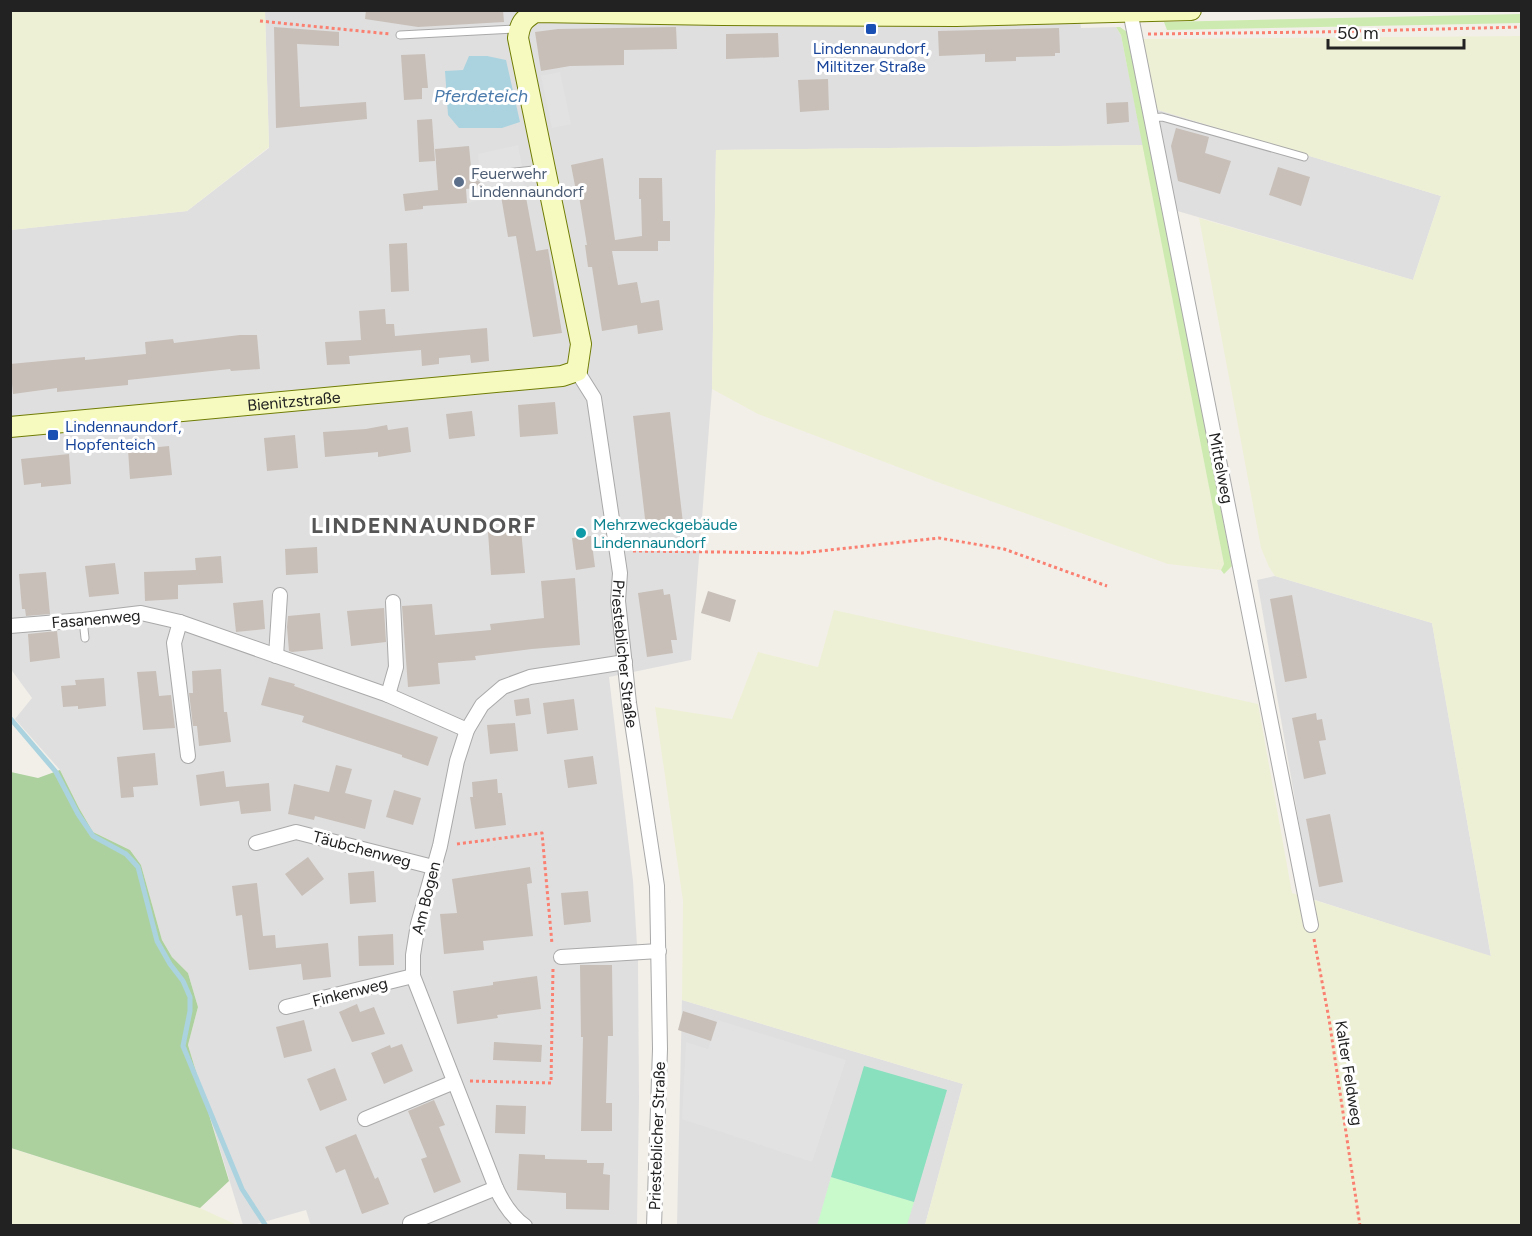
<svg xmlns="http://www.w3.org/2000/svg" width="1532" height="1236" viewBox="0 0 1532 1236" font-family="Figtree,sans-serif">
	<style>
		.residential { fill: #e0dfdf }
		.farmland { fill: #eef0d5 }
		.grass { fill: #cdebb0 }
		.forest { fill: #add19e }
		.park { fill: #c8facc }
		.pitch { fill: #88e0be }
		.parking { fill: #e2e2e2 }
		.water { fill: #aad3df }
		.lines { fill: none; stroke-linecap: round; stroke-linejoin: round }
		.stream { stroke: #aad3df; stroke-width: 5 }
		.building { fill: #c7bfb8 }
		.lane-casing { stroke: #a9a9a9; stroke-width: 9 }
		.street-casing { stroke: #a9a9a9; stroke-width: 16 }
		.secondary-casing { stroke: #707d05; stroke-width: 22 }
		.path { stroke: #fa8072; stroke-width: 3; stroke-dasharray: 3 3; stroke-linecap: butt }
		.lane { stroke: #fff; stroke-width: 7 }
		.street { stroke: #fff; stroke-width: 14 }
		.secondary { stroke: #f7fabf; stroke-width: 20 }
		.transit-dot { fill: #1a4fb4; stroke: #fff; stroke-width: 2 }
		.service-dot { fill: #5c6f8a; stroke: #fff; stroke-width: 2 }
		.culture-dot { fill: #0f9aa8; stroke: #fff; stroke-width: 2 }
		.labels { text-anchor: middle; dominant-baseline: central; stroke-width: 6; stroke-linejoin: round; paint-order: stroke }
		.transit-label { font-size: 16px; fill: #164399; stroke: #fff }
		.service-label { font-size: 16px; fill: #4e5e75; stroke: #fff; text-anchor: start }
		.street-label { font-size: 16px; fill: #222; stroke: #fff }
		.culture-label { font-size: 16px; fill: #0d838f; stroke: #fff; text-anchor: start }
		.water-label { font-size: 18px; font-style: italic; fill: #4a7aab; stroke: #fff }
		.district-label { font-size: 22px; font-weight: bold; letter-spacing: 1.5px; fill: #555; stroke: #fff }
	</style>
	<rect width="100%" height="100%" fill="#f2efe9"/>
	<g class="residential">
		<polygon points="1079,10 1081,28 1116,27 1121,35 1143,145 716,150 712,389 691,660 609,677 633,881 638,961 639,1098 637,1225 311,1226 306,1210 253,1225 243,1225 188,1045 198,1007 188,973 172,957 162,940 141,865 130,850 93,832 79,808 60,770 15,719 32,698 10,668 10,230 187,211 269,148 265,11"/>
		<polygon points="1155,109 1441,196 1413,280 1174,210"/>
		<polygon points="1275,576 1432,623 1491,957 1312,899 1257,580"/>
		<polygon points="682,1000 963,1084 925,1225 677,1226"/>
	</g>
	<g class="farmland">
		<polygon points="10,11 265,11 269,147 187,211 11,230"/>
		<polygon points="1521,36 1521,1225 925,1225 963,1084 682,1000 683,901 655,707 732,719 758,652 818,667 834,610 1258,704 1292,893 1491,956 1432,623 1275,576 1269,567 1261,548 1199,218 1413,280 1441,196 1155,109 1143,39"/>
		<polygon points="1143,145 1224,564 1221,570 1168,564 940,483 758,414 712,389 716,150"/>
		<polygon points="10,1148 200,1208 237,1225 11,1225"/>
	</g>
	<g class="grass">
		<polygon points="1521,14 1521,23 1167,30 1164,22"/>
		<polygon points="1116,27 1120,27 1127,32 1141,97 1232,566 1224,574 1221,570 1224,564 1121,35"/>
	</g>
	<polygon class="forest" points="60,770 79,808 93,832 130,850 141,865 162,940 172,957 188,973 198,1007 188,1045 229,1181 200,1208 11,1148 11,772 38,778"/>
	<polygon class="park" points="831,1177 914,1202 907,1225 817,1226"/>
	<polygon class="pitch" points="864,1066 947,1090 914,1202 831,1177"/>
	<g class="parking">
		<polygon points="560,72 571,124 552,128 541,76"/>
		<polygon points="518,145 523,171 524,189 501,196 467,203 466,189 480,187 478,154"/>
		<polygon points="718,1020 846,1060 812,1162 682,1119 686,1042 708,1049"/>
	</g>
	<polygon class="water" points="469,56 487,56 506,60 520,122 502,128 459,128 448,115 445,71 463,70"/>
	<g class="lines">
		<polyline class="stream" points="10,718 56,772 78,814 93,836 126,854 138,867 157,941 170,964 183,981 190,997 190,1011 183,1046 242,1189 266,1226"/>
	</g>
	<g class="building">
		<polygon points="366,10 503,10 504,22 418,27 365,19"/>
		<polygon points="274,27 339,32 339,46 297,44 300,107 366,102 367,119 276,128"/>
		<polygon points="676,27 677,49 624,50 624,65 570,66 541,71 535,32 558,29"/>
		<polygon points="1059,28 1060,53 1055,53 1055,56 1016,57 1016,61 985,62 985,54 939,56 938,31"/>
		<polygon points="778,33 779,57 726,59 726,34"/>
		<polygon points="425,54 428,88 422,88 422,99 404,100 401,55"/>
		<polygon points="828,79 829,110 800,112 798,80"/>
		<polygon points="1128,102 1129,122 1107,124 1106,103"/>
		<polygon points="432,119 435,161 419,162 417,120"/>
		<polygon points="1176,128 1209,137 1205,153 1231,161 1220,194 1178,181 1171,146"/>
		<polygon points="469,146 471,167 479,166 479,170 476,172 474,176 476,180 480,182 481,187 466,189 467,203 423,206 423,209 405,211 403,194 438,190 435,149"/>
		<polygon points="603,158 615,240 642,236 641,199 639,199 639,178 662,178 663,221 670,221 670,241 658,241 658,251 612,251 618,285 637,282 641,303 659,300 663,330 638,334 637,325 602,331 592,267 588,267 585,245 587,245 579,196 577,196 571,165"/>
		<polygon points="1278,167 1310,177 1301,206 1269,195"/>
		<polygon points="525,192 536,251 548,249 562,333 533,337 516,236 508,237 501,196"/>
		<polygon points="407,243 409,291 391,292 389,244"/>
		<polygon points="385,309 386,324 394,324 395,336 487,328 489,361 471,363 470,355 439,358 439,364 422,366 421,350 349,356 350,364 327,365 325,342 361,340 359,311"/>
		<polygon points="240,335 257,335 260,369 231,371 230,369 128,380 128,385 57,392 57,388 13,394 10,364 85,357 85,360 146,354 145,342 173,339 174,343"/>
		<polygon points="555,402 558,434 520,437 518,405"/>
		<polygon points="472,411 475,436 449,439 446,414"/>
		<polygon points="670,412 683,523 646,527 633,416"/>
		<polygon points="387,425 388,430 408,427 411,452 378,457 378,452 325,457 323,432 366,429"/>
		<polygon points="295,435 298,468 267,471 264,438"/>
		<polygon points="169,446 172,475 130,479 128,450"/>
		<polygon points="69,454 71,484 41,487 41,483 24,485 21,459"/>
		<polygon points="521,529 525,573 491,575 488,532"/>
		<polygon points="591,536 595,567 576,570 572,538"/>
		<polygon points="317,547 318,573 286,575 285,549"/>
		<polygon points="221,556 223,583 178,585 178,599 145,601 144,572 196,570 195,558"/>
		<polygon points="115,563 119,594 89,597 85,566"/>
		<polygon points="46,572 50,614 26,616 25,609 22,609 19,574"/>
		<polygon points="575,578 580,645 532,649 475,656 476,660 438,663 440,684 408,687 402,606 432,604 435,635 491,630 490,624 544,618 541,581"/>
		<polygon points="663,589 664,595 670,594 677,640 671,640 673,653 647,657 638,593"/>
		<polygon points="708,591 736,600 730,622 701,613"/>
		<polygon points="1292,595 1307,678 1285,682 1270,599"/>
		<polygon points="263,600 265,629 236,632 233,603"/>
		<polygon points="384,608 386,642 351,646 347,611"/>
		<polygon points="320,613 323,649 292,652 289,651 287,627 288,616"/>
		<polygon points="57,631 60,658 30,662 28,634"/>
		<polygon points="221,669 224,712 227,712 231,742 199,746 197,726 193,726 189,693 193,693 192,671"/>
		<polygon points="156,671 159,696 171,695 175,728 143,730 137,672"/>
		<polygon points="269,677 295,684 294,686 438,737 428,766 402,757 402,755 302,722 304,716 261,705"/>
		<polygon points="104,678 106,706 78,709 78,706 63,707 61,686 76,685 75,680"/>
		<polygon points="529,698 531,714 516,716 514,700"/>
		<polygon points="574,699 578,730 547,734 543,703"/>
		<polygon points="1316,713 1317,720 1322,719 1326,740 1319,741 1326,774 1304,779 1292,718"/>
		<polygon points="515,723 518,751 490,754 487,725"/>
		<polygon points="155,753 158,785 133,787 134,797 121,798 117,757"/>
		<polygon points="593,756 597,784 568,788 564,760"/>
		<polygon points="336,765 352,769 345,793 372,800 365,829 315,816 314,820 288,814 294,784 329,792"/>
		<polygon points="224,771 226,787 269,783 271,811 241,814 239,801 200,806 196,775"/>
		<polygon points="497,779 498,793 502,793 506,825 475,829 470,797 473,797 472,782"/>
		<polygon points="394,790 421,798 413,825 386,817"/>
		<polygon points="1330,814 1343,882 1319,887 1306,819"/>
		<polygon points="308,857 324,879 302,896 285,874"/>
		<polygon points="530,867 532,883 527,884 533,936 483,941 484,950 444,954 440,914 457,913 452,879"/>
		<polygon points="374,871 376,902 350,904 348,873"/>
		<polygon points="257,883 263,936 275,935 276,948 328,943 331,977 303,980 301,964 249,970 242,915 236,916 232,886"/>
		<polygon points="588,891 591,922 564,925 561,893"/>
		<polygon points="393,934 394,965 359,966 358,936"/>
		<polygon points="580,965 612,965 613,1036 608,1036 606,1103 612,1103 612,1131 581,1131 583,1037 581,1037"/>
		<polygon points="537,976 541,1009 497,1015 498,1018 457,1024 453,991 493,985 493,982"/>
		<polygon points="357,1004 360,1012 374,1007 385,1034 352,1042 339,1012"/>
		<polygon points="683,1011 717,1022 711,1041 678,1030"/>
		<polygon points="304,1020 312,1051 284,1058 276,1027"/>
		<polygon points="494,1042 542,1045 541,1062 493,1060"/>
		<polygon points="402,1044 413,1071 384,1084 371,1053 390,1045 391,1048"/>
		<polygon points="335,1068 347,1100 320,1111 307,1079"/>
		<polygon points="434,1100 445,1125 439,1127 461,1182 434,1193 421,1159 427,1157 408,1111"/>
		<polygon points="496,1105 526,1106 525,1134 495,1133"/>
		<polygon points="356,1134 375,1179 378,1177 389,1204 362,1214 345,1169 336,1173 325,1147"/>
		<polygon points="519,1154 545,1155 545,1159 587,1160 587,1163 604,1163 603,1174 610,1175 609,1210 566,1209 566,1193 517,1190"/>
	</g>
	<g class="lines">
		<defs>
			<g id="lane">
				<polyline points="400,35 516,29"/>
				<polyline points="1152,118 1162,117 1304,157"/>
				<polyline points="480,176 543,169"/>
				<polyline points="83,620 85,638"/>
			</g>
			<g id="street">
				<polyline points="1130,11 1311,925"/>
				<path id="s1" d="M577,371l17,27 26,175 -2,28 11,102 28,183 3,163 -6,177"/>
				<polyline points="180,622 174,643 188,756"/>
				<polyline points="10,626 83,620 141,613 180,622 388,695 467,730"/>
				<polyline points="276,656 280,595"/>
				<polyline points="388,695 396,667 393,602"/>
				<polyline points="256,843 296,832 433,867"/>
				<polyline points="561,957 659,951"/>
				<polyline points="286,1007 413,976"/>
				<polyline points="365,1119 454,1082"/>
				<polyline points="410,1223 496,1188"/>
				<path d="M525,1226c-14,-10 -22,-23 -29,-38l-83,-212v-21l5,-31 22,-78 17,-85 10,-31 15,-25 21,-18 27,-10 95,-15"/>
			</g>
			<g id="secondary">
				<path id="s2" d="M10,427l552,-51 15,-5 4,-27 -63,-306c2,-15 5,-18 17,-26l187,3 234,1 235,-6"/>
			</g>
		</defs>
		<use href="#lane" class="lane-casing"/>
		<use href="#street" class="street-casing"/>
		<use href="#secondary" class="secondary-casing"/>
		<g class="path">
			<polyline points="260,21 390,34"/>
			<polyline points="1148,34 1319,32 1522,27"/>
			<polyline points="633,551 802,553 939,538 1004,549 1107,586"/>
			<polyline points="457,844 542,833 552,944"/>
			<polyline points="1314,939 1329,1019 1360,1226"/>
			<polyline points="470,1081 551,1083 553,969"/>
		</g>
		<use href="#lane" class="lane"/>
		<use href="#street" class="street"/>
		<use href="#secondary" class="secondary"/>
	</g>
	<g class="transit-dot">
		<rect x="865" y="23" width="12" height="12" rx="3"/>
		<rect x="47" y="429" width="12" height="12" rx="3"/>
	</g>
	<circle class="service-dot" cx="459" cy="182" r="6"/>
	<circle class="culture-dot" cx="581" cy="533" r="6"/>
	<g class="labels">
		<g class="transit-label">
			<text x="871" y="48">Lindennaundorf,<tspan x="871" dy="18">Miltitzer Straße</tspan></text>
			<text x="65" y="426" text-anchor="start">Lindennaundorf,<tspan x="65" dy="18">Hopfenteich</tspan></text>
		</g>
		<g class="service-label">
			<text x="471" y="173">Feuerwehr<tspan x="471" dy="18">Lindennaundorf</tspan></text>
		</g>
		<g class="street-label">
			<text stroke="none"><textPath href="#s2" startOffset="285">Bienitzstraße</textPath></text>
			<text transform="translate(1221 468) rotate(79)">Mittelweg</text>
			<text transform="translate(96 619) rotate(-5)">Fasanenweg</text>
			<text stroke="none"><textPath href="#s1" startOffset="290">Priesteblicher Straße</textPath></text>
			<text transform="translate(362 849) rotate(15)">Täubchenweg</text>
			<text transform="translate(426 898) rotate(-76)">Am Bogen</text>
			<text transform="translate(350 992) rotate(-14)">Finkenweg</text>
			<text transform="translate(1349 1073) rotate(81)">Kalter Feldweg</text>
			<text transform="translate(657 1136) rotate(-88)">Priesteblicher Straße</text>
		</g>
		<g class="culture-label">
			<text x="593" y="524">Mehrzweckgebäude<tspan x="593" dy="18">Lindennaundorf</tspan></text>
		</g>
		<g class="water-label">
			<text x="481" y="96">Pferdeteich</text>
		</g>
		<g class="district-label">
			<text x="424" y="525">LINDENNAUNDORF</text>
		</g>
	</g>
	<rect width="1532" height="1236" fill="none" stroke="#222222" stroke-width="24"/>
	<path d="M1328 39v9h136v-9" fill="none" stroke="#222222" stroke-width="3"/>
	<text x="1337" y="39" font-size="18" fill="#222222" stroke="#ffffff" stroke-width="4.5" paint-order="stroke">50 m</text>
</svg>
